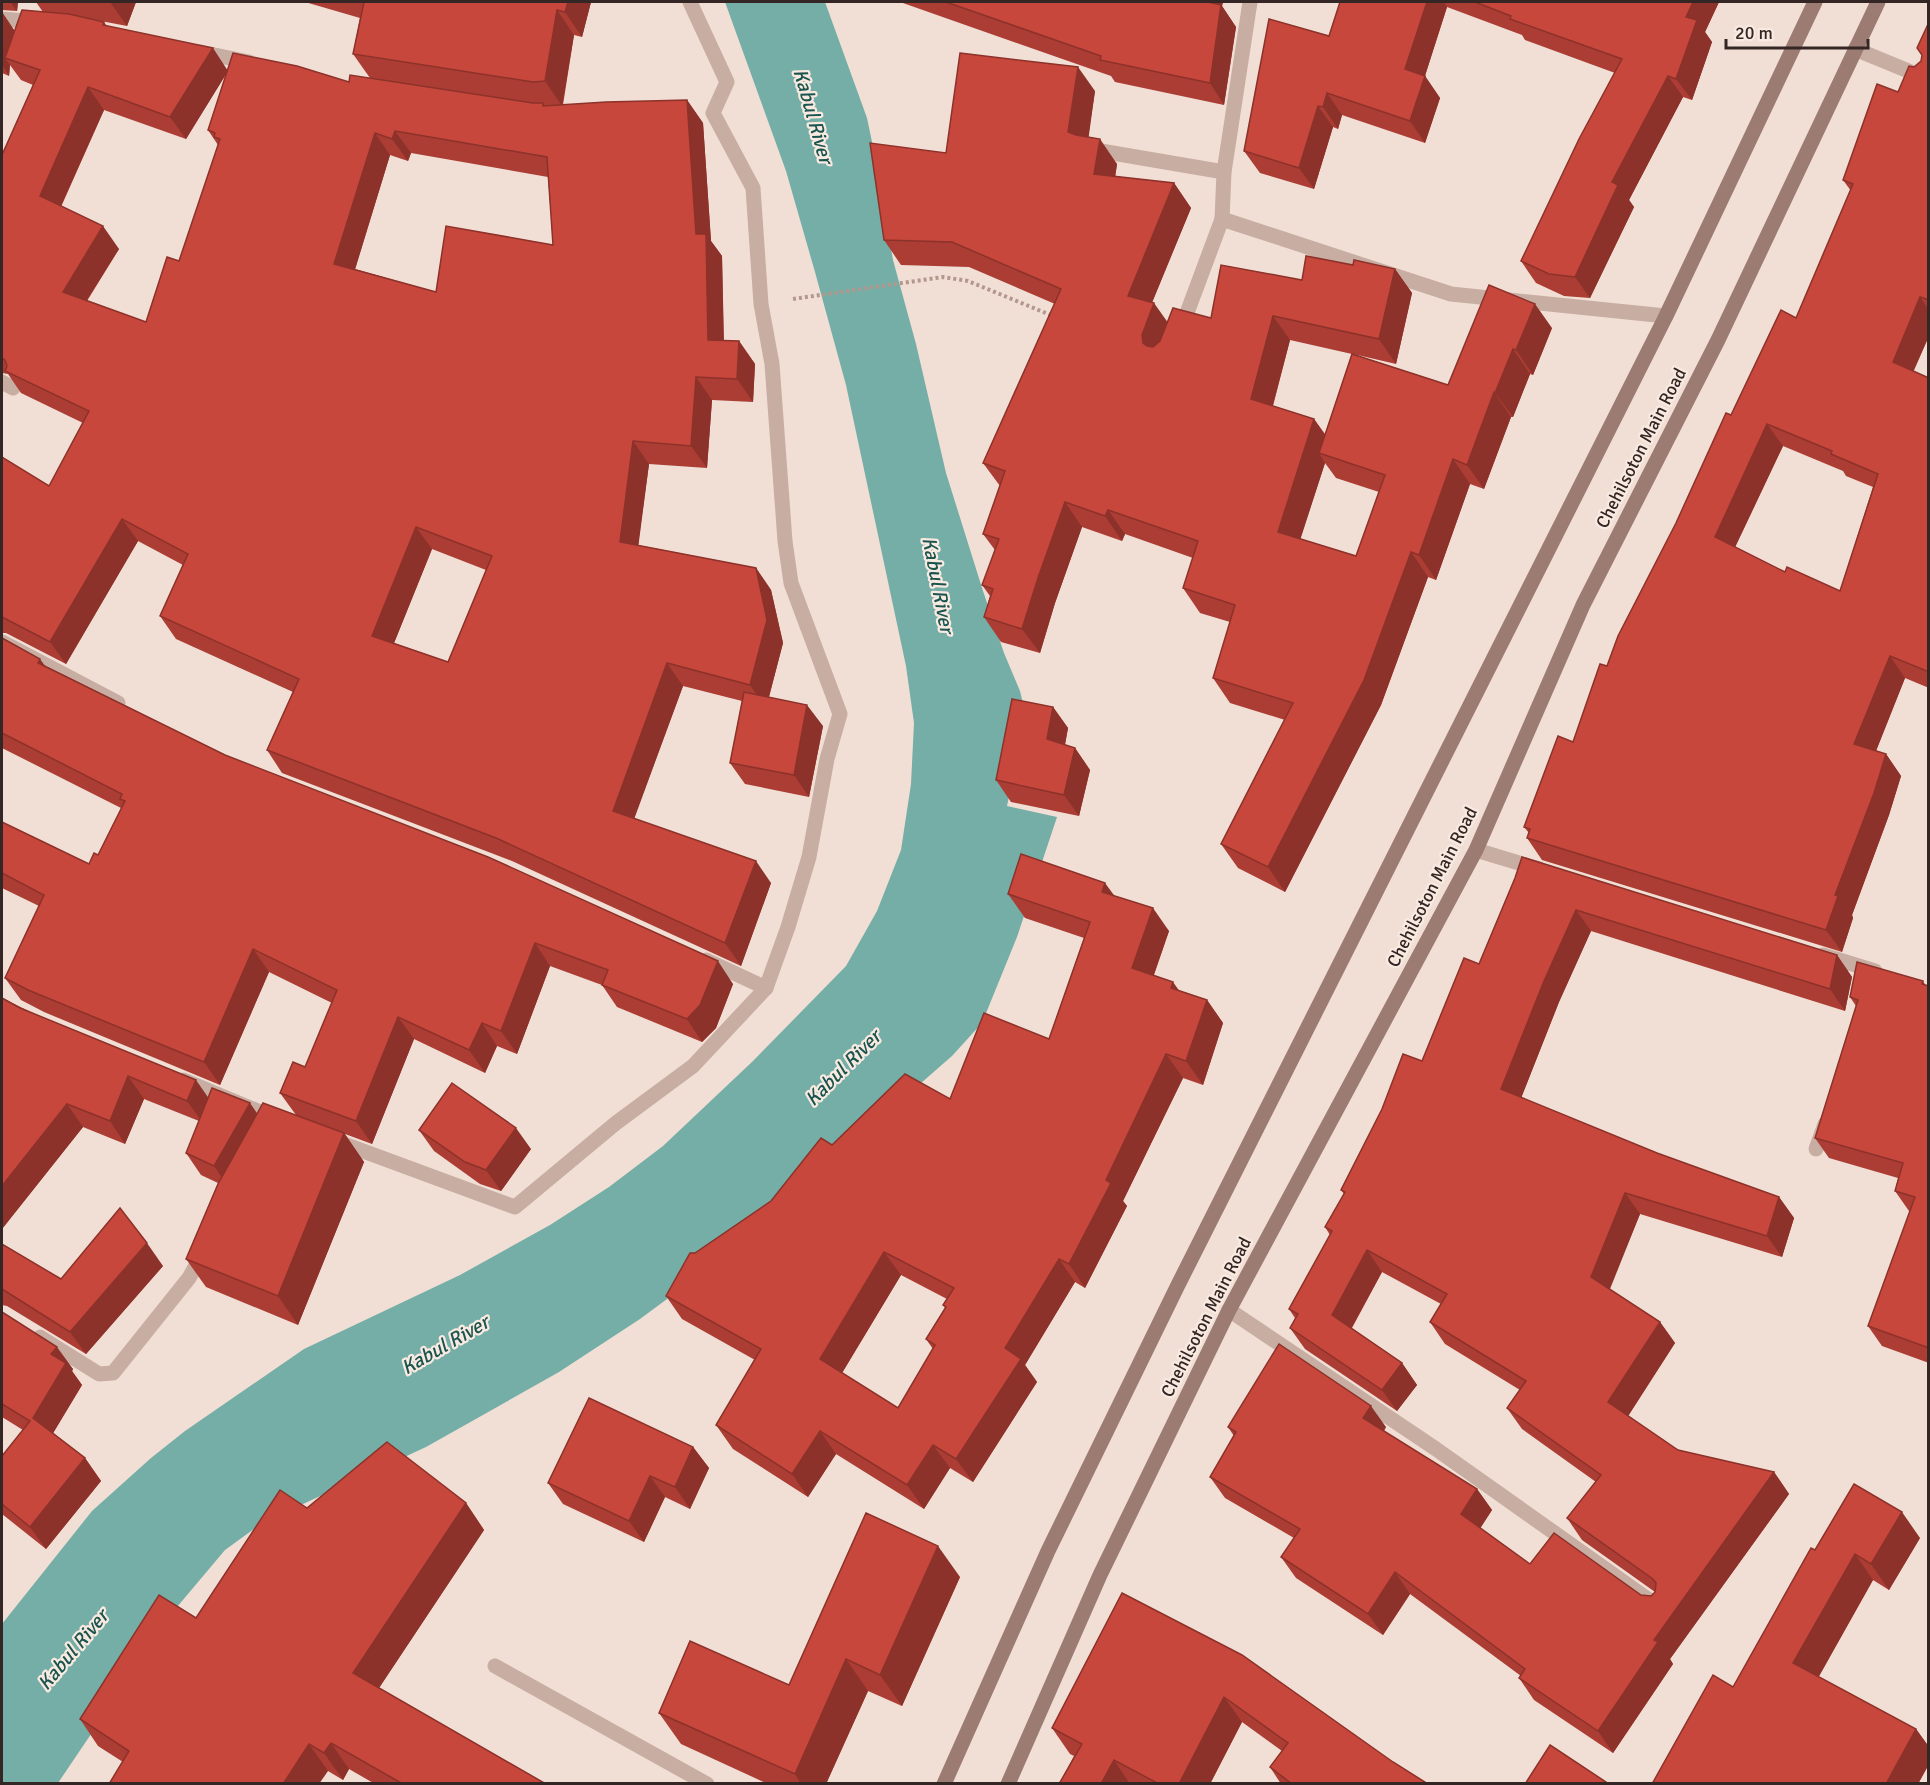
<svg xmlns="http://www.w3.org/2000/svg" width="1930" height="1785" viewBox="0 0 1930 1785" font-family="Signika,sans-serif">
	<style>
		.water { fill: #74aea7 }
		.lines { fill: none; stroke-linecap: round; stroke-linejoin: round }
		.path { stroke: #b4978c; stroke-width: 4; stroke-dasharray: 3 3; stroke-linecap: butt }
		.minor { stroke: #c8ada2; stroke-width: 15 }
		.secondary { stroke: #9c7b73; stroke-width: 15 }
		.wall { fill: #ac3d34; fill-rule: evenodd }
		.shaded-wall { fill: #8c322a }
		.building { fill: #c8473c; stroke: #8c322a; stroke-width: 1.5; fill-rule: evenodd }
		.labels { text-anchor: middle; dominant-baseline: central; stroke-width: 4.5; stroke-linejoin: round; paint-order: stroke }
		.street-label { font-size: 18px; fill: #332624; stroke: #f9eae1 }
		.water-label { font-size: 20px; font-style: italic; fill: #1a544e; stroke: #f9eae1 }
	</style>
	<rect width="100%" height="100%" fill="#f1dfd5"/>
	<polygon class="water" points="725,2 825,2 867,118 876,161 893,260 916,344 946,473 983,591 1004,653 1020,691 1026,716 1007,806 1057,817 1017,937 982,1023 952,1056 709,1268 640,1319 559,1372 426,1447 262,1523 225,1550 177,1607 58,1783 2,1784 2,1624 92,1511 151,1458 185,1431 304,1349 460,1275 550,1225 609,1187 663,1146 753,1061 846,966 877,911 901,850 911,784 914,723 906,666 846,385 815,272 786,171"/>
	<g class="lines">
		<polyline class="path" points="793,299 943,277 968,281 1053,316"/>
		<g class="minor">
			<polyline points="2,19 37,22"/>
			<polyline points="1855,49 1928,79"/>
			<polyline points="200,52 249,62"/>
			<polyline points="1095,150 1224,172"/>
			<polyline points="1222,219 1451,294 1666,316"/>
			<polyline points="1181,329 1222,219 1224,172 1250,2"/>
			<polyline points="2,382 13,388"/>
			<polyline points="2,642 118,703"/>
			<polyline points="1476,850 1539,869"/>
			<polyline points="1823,955 1875,971"/>
			<polyline points="706,960 766,988"/>
			<polyline points="183,1080 277,1119"/>
			<polyline points="336,1141 515,1207 616,1123 693,1066 766,988 788,927 809,857 827,759 840,714 791,583 785,541 772,364 761,304 753,188 713,113 727,82 690,2"/>
			<polyline points="1816,1149 1825,1124"/>
			<polyline points="1229,1310 1436,1449 1659,1607"/>
			<polyline points="40,1337 99,1374 113,1373 189,1278 203,1253"/>
			<polyline points="495,1666 707,1784"/>
		</g>
		<g class="secondary">
			<polyline points="944,1784 1048,1551 1178,1285 1666,316 1815,2"/>
			<polyline points="1008,1784 1100,1575 1229,1310 1476,850 1583,605 1718,340 1878,2"/>
		</g>
	</g>
	<g class="wall">
		<polygon points="2,2 18,2 17,11 2,10"/>
		<path d="M36,2h100l-9,24 -47,-9 24,5 3,4 121,44 121,12 21,-4 -17,-24 7,-36 -55,-16h286l-9,35 -8,-2 -11,70 124,-5 16,23 8,118 11,15 2,85h15l16,23 -2,38 -41,-2 -5,68 -58,-4 -11,81 118,23 15,22 12,53 -14,54 54,29 -14,71 -64,-13 -15,-21 12,-62 -59,-15 -49,132 137,65 -30,83 -229,-105 -230,-88 -15,-23 26,-58 -117,-53 -16,-23 23,-51 -45,-24 -72,123 -60,-31h-4v-176l47,29 34,-63 -62,-30 -13,-19 -6,-1v-218l31,-70 -12,-5 -11,-15 -1,11 -7,-3v-61l12,18v2l29,-20zM226,74l-18,56 10,15 -39,116 -33,61 -59,-21 32,-52 -58,-42 43,-97 82,29zM411,153l137,24 5,68 -117,47 -81,-23 35,-114 18,6zM432,549l54,21 -38,92 -54,-19z"/>
		<polygon points="900,2 1223,2 1222,6 1236,27 1224,105 1115,82 1111,76"/>
		<polygon points="1340,2 1719,2 1705,32 1712,42 1692,100 1683,97 1629,200 1634,207 1590,298 1564,296 1536,283 1521,261 1615,73 1525,40 1522,35 1447,7 1425,76 1440,98 1425,143 1342,115 1338,129 1333,127 1314,189 1260,173 1244,151 1329,36"/>
		<path d="M1929,22v314l-16,35 16,7v310l-24,-10 -29,73 10,3 15,22 -12,39 -37,100 1,3 -11,34 -300,-92 -15,-22 2,-5 -5,-6 49,-85 34,-76 124,-251 65,-97 55,-127 -8,-11 55,-88 16,-25 7,-6zM1783,446l60,25 3,5 27,11 -33,104 -55,-19 -50,-25z"/>
		<path d="M1095,91l-7,46 29,27 -2,13 59,6 17,25 -39,94 15,20 44,-4 91,-38 51,-15 42,4 17,24 -16,71 -43,-10 95,31 104,-57 -19,47 -3,-1 -17,43h-2l-27,72 -14,-5 -34,96 -8,-3 -47,128 -96,187 -47,-24 -17,-24 64,-124 -55,-17 -17,-25 17,-56 -30,-9 -17,-25 10,-30 -68,-24 -3,7 -40,-14 -27,76 -15,50 -39,-11 -17,-25 6,-21 -8,-11 13,-35 -12,-16 17,-48 -17,-23 72,-159 -86,-37 -68,-2 -17,-25 62,-87zM1290,340l62,14 -27,80 -11,-15 -41,-13zM1325,463l11,15 43,14 -23,64 -56,-17z"/>
		<polygon points="2,638 46,666 225,755 733,984 716,1028 702,1042 617,1007 602,985 550,966 517,1054 497,1046 485,1073 414,1039 372,1144 345,1134 364,1162 298,1325 206,1287 186,1259 218,1183 201,1175 186,1153 199,1121 144,1099 125,1144 83,1127 2,1229 2,998 208,1098 257,1114 296,1115 280,1093 305,1067 332,1003 269,972 220,1085 44,1012 21,1000 5,978 39,906 2,888 2,822 89,864 98,855 121,808 2,748"/>
		<polygon points="1053,707 1068,728 1065,745 1075,748 1090,770 1079,816 1011,802 996,780"/>
		<polygon points="1515,878 1837,955 1852,977 1845,1011 1591,931 1559,1002 1521,1098 1657,1153 1779,1197 1794,1218 1782,1257 1640,1214 1609,1289 1660,1322 1675,1343 1628,1416 1678,1450 1774,1472 1789,1494 1670,1659 1673,1664 1613,1753 1534,1700 1519,1678 1521,1676 1410,1594 1383,1635 1296,1578 1281,1557 1294,1538 1225,1498 1210,1477 1234,1436 1228,1427 1386,1427 1384,1431 1477,1489 1492,1510 1480,1528 1530,1564 1641,1595 1651,1596 1655,1592 1582,1540 1567,1518 1596,1482 1522,1429 1507,1408 1520,1390 1445,1344 1430,1322 1441,1304 1382,1272 1352,1328 1402,1363 1417,1385 1397,1411 1305,1349 1290,1328 1295,1318 1289,1309 1330,1235 1325,1227 1344,1194 1341,1190 1422,1061 1479,964"/>
		<path d="M1008,894l107,2 54,35 -15,44 25,16 28,9 16,23 -20,62 -20,-7 -60,123 4,5 -42,82 -10,-6 -50,83 12,17 -64,100 -23,-14 -26,41 -88,-55 -28,43 -75,-48 -17,-24 39,-65 -73,-41 -16,-23 29,-43 76,-52 61,-56 118,-46 99,-60 35,-101 -59,-20zM901,1275l46,24 -4,6 2,3 -19,31 7,10 -35,59 -56,-35z"/>
		<polygon points="1923,981 1926,986 1929,986 1929,1363 1882,1346 1868,1326 1910,1211 1909,1211 1895,1191 1898,1178 1829,1158 1815,1138 1856,1006 1850,997"/>
		<polygon points="419,1130 531,1149 501,1191 480,1184 434,1151"/>
		<polygon points="2,1244 61,1279 163,1266 86,1354 7,1306 2,1305"/>
		<polygon points="2,1312 73,1369 72,1371 82,1385 53,1433 85,1458 101,1481 46,1549 2,1514 2,1456 23,1430 2,1417"/>
		<polygon points="693,1447 709,1468 690,1509 665,1497 644,1542 563,1504 548,1483"/>
		<polygon points="466,1503 484,1530 379,1688 546,1784 375,1784 349,1769 343,1780 328,1771 123,1762 98,1746 80,1719 196,1618 307,1508"/>
		<polygon points="1920,1538 1889,1590 1873,1580 1818,1677 1916,1729 1929,1747 1929,1764 1918,1784 1733,1687 1815,1550"/>
		<polygon points="960,1577 902,1706 868,1691 826,1784 768,1784 681,1744 659,1713 789,1685"/>
		<polygon points="1122,1593 1393,1762 1428,1784 1281,1784 1270,1767 1282,1751 1242,1722 1210,1784 1059,1784 1074,1756 1070,1754 1052,1728"/>
	</g>
	<g class="shaded-wall">
		<polygon points="10,2 18,2 17,11"/>
		<polygon points="110,2 136,2 127,26"/>
		<polygon points="568,2 591,2 582,37 565,12"/>
		<polygon points="1205,2 1223,2 1222,6 1236,27 1224,105 1210,83"/>
		<polygon points="1427,2 1444,2 1447,7 1420,91 1405,69"/>
		<polygon points="1693,2 1719,2 1705,32 1712,42 1692,100 1676,79 1686,17"/>
		<polygon points="557,10 574,35 562,106 545,81"/>
		<polygon points="2,12 14,30 11,60 5,58 10,65 9,76 2,65"/>
		<polygon points="213,48 228,71 186,139 170,117"/>
		<polygon points="1078,67 1095,91 1086,156 1068,132"/>
		<polygon points="1425,76 1440,98 1425,143 1410,121"/>
		<polygon points="1668,76 1683,97 1629,200 1634,207 1590,298 1575,277 1612,182"/>
		<polygon points="88,87 104,110 55,219 40,196"/>
		<polygon points="1327,93 1342,115 1338,129 1323,107"/>
		<polygon points="687,100 703,123 711,241 722,256 724,362 708,340 696,234"/>
		<polygon points="1318,106 1333,127 1314,189 1299,168"/>
		<polygon points="395,131 411,153 408,161 392,139"/>
		<polygon points="375,133 390,155 350,286 334,264"/>
		<polygon points="1100,139 1117,164 1112,199 1094,174"/>
		<polygon points="1174,183 1191,208 1145,320 1128,296"/>
		<polygon points="103,226 119,249 78,314 63,292"/>
		<polygon points="1395,269 1412,293 1396,364 1379,339"/>
		<polygon points="1920,297 1929,310 1929,336 1908,384 1893,362"/>
		<polygon points="1154,303 1171,327 1159,359 1143,343 1142,335"/>
		<polygon points="1535,304 1552,328 1533,375 1516,350"/>
		<polygon points="1273,316 1290,340 1268,423 1251,399"/>
		<polygon points="739,341 755,364 753,402 737,379"/>
		<polygon points="1513,349 1530,374 1513,417 1495,393"/>
		<polygon points="696,377 712,400 707,468 691,446"/>
		<polygon points="1494,392 1511,417 1484,489 1467,465"/>
		<polygon points="1314,419 1331,444 1319,453 1325,463 1295,556 1278,532"/>
		<polygon points="1767,424 1783,446 1730,558 1715,537"/>
		<polygon points="633,441 649,464 636,564 620,542"/>
		<polygon points="1453,459 1470,484 1436,580 1419,555"/>
		<polygon points="1065,502 1082,527 1055,603 1040,653 1022,629 1038,578"/>
		<polygon points="1108,510 1125,534 1122,541 1105,516"/>
		<polygon points="122,519 138,541 66,664 50,642"/>
		<polygon points="416,527 432,549 388,658 372,636"/>
		<polygon points="1411,552 1428,577 1381,705 1285,892 1268,867"/>
		<polygon points="756,568 771,590 783,643 766,708 750,685"/>
		<polygon points="1890,656 1905,678 1870,766 1854,744"/>
		<polygon points="40,659 56,681 38,663"/>
		<polygon points="667,663 683,686 629,833 613,811"/>
		<polygon points="807,705 823,726 809,797 794,775"/>
		<polygon points="1053,707 1068,728 1062,760 1047,739"/>
		<polygon points="1075,748 1090,770 1079,816 1064,795"/>
		<polygon points="1886,754 1901,776 1889,815 1852,915 1853,918 1842,952 1826,930 1835,895"/>
		<polygon points="756,861 771,883 741,966 725,943"/>
		<polygon points="1105,883 1122,906 1102,892"/>
		<polygon points="1153,908 1169,931 1148,991 1132,968"/>
		<polygon points="1576,910 1591,931 1559,1002 1516,1111 1501,1089 1544,981"/>
		<polygon points="535,943 550,966 517,1054 501,1031"/>
		<polygon points="253,949 269,972 220,1085 204,1062"/>
		<polygon points="1837,955 1852,977 1845,1011 1830,989"/>
		<polygon points="718,961 733,984 716,1028 702,1042 687,1019"/>
		<polygon points="1173,982 1190,1006 1171,988"/>
		<polygon points="1207,1000 1223,1023 1203,1085 1186,1061"/>
		<polygon points="398,1017 414,1039 372,1144 356,1121"/>
		<polygon points="482,1023 497,1046 485,1073 469,1050"/>
		<polygon points="1166,1054 1183,1078 1123,1201 1127,1206 1085,1288 1069,1264 1106,1180"/>
		<polygon points="128,1076 144,1099 125,1144 110,1121"/>
		<polygon points="196,1080 212,1103 203,1123 187,1101"/>
		<polygon points="250,1103 265,1125 229,1188 214,1166"/>
		<polygon points="67,1104 83,1127 2,1229 2,1186"/>
		<polygon points="516,1128 531,1149 501,1191 486,1170"/>
		<polygon points="344,1133 364,1162 298,1325 278,1296"/>
		<polygon points="1625,1193 1640,1214 1606,1299 1591,1277"/>
		<polygon points="1779,1197 1794,1218 1782,1257 1767,1236"/>
		<polygon points="147,1243 163,1266 86,1354 70,1332"/>
		<polygon points="1367,1250 1382,1272 1347,1336 1332,1315"/>
		<polygon points="884,1252 901,1275 836,1383 820,1359"/>
		<polygon points="1059,1259 1075,1282 1025,1365 1037,1382 973,1482 956,1459 1005,1348"/>
		<polygon points="1660,1322 1675,1343 1623,1424 1608,1402"/>
		<polygon points="57,1347 73,1369 72,1371 82,1385 49,1440 33,1418 51,1354"/>
		<polygon points="1402,1363 1417,1385 1397,1411 1382,1390"/>
		<polygon points="1371,1406 1386,1427 1378,1439 1363,1418"/>
		<polygon points="820,1431 836,1454 808,1497 792,1474"/>
		<polygon points="933,1445 950,1468 924,1509 907,1485"/>
		<polygon points="693,1447 709,1468 690,1509 675,1487"/>
		<polygon points="85,1458 101,1481 46,1549 30,1527"/>
		<polygon points="1774,1472 1789,1494 1670,1659 1673,1664 1613,1753 1598,1731 1654,1640"/>
		<polygon points="650,1476 665,1497 644,1542 629,1521"/>
		<polygon points="1477,1489 1492,1510 1476,1535 1461,1514"/>
		<polygon points="466,1503 484,1530 371,1700 353,1673"/>
		<polygon points="1902,1512 1920,1538 1889,1590 1871,1564"/>
		<polygon points="938,1546 960,1577 902,1706 880,1675"/>
		<polygon points="1855,1554 1873,1580 1812,1689 1793,1663"/>
		<polygon points="1395,1572 1410,1594 1383,1635 1368,1614"/>
		<polygon points="846,1659 868,1691 826,1784 801,1784 795,1774"/>
		<polygon points="1224,1697 1242,1722 1210,1784 1179,1784"/>
		<polygon points="1916,1729 1929,1747 1929,1764 1918,1784 1886,1784"/>
		<polygon points="331,1743 349,1769 343,1780 324,1753"/>
		<polygon points="309,1744 328,1771 319,1784 283,1784"/>
		<polygon points="1114,1760 1130,1784 1101,1784"/>
	</g>
	<g class="building">
		<polygon points="364,2 568,2 565,12 557,10 545,81 533,82 353,54"/>
		<polygon points="946,2 1208,2 1221,5 1210,83 1100,60 1101,56"/>
		<polygon points="1340,2 1427,2 1405,69 1425,76 1410,121 1327,93 1323,107 1318,106 1299,168 1244,151 1269,19 1329,36"/>
		<polygon points="1475,2 1693,2 1686,17 1697,20 1676,79 1668,76 1612,182 1618,185 1575,277 1549,274 1521,261 1579,139 1622,59 1510,19 1511,16"/>
		<path d="M22,10l47,4 35,8 -1,3 110,23 -43,69 -82,-30 -48,109 63,30 -40,66 83,30 21,-65 12,4 41,-122 -6,-2 1,-4 -7,-3 25,-77 64,13 52,16 1,-7 183,28h10v3l63,-4 81,-2 9,134h10l2,106 31,1 -2,38 -41,-2 -5,69 -58,-5 -13,101 136,26 11,52 -17,65 -83,-22 -54,148 143,50 -31,82 -229,-105 -229,-88 32,-71 -139,-63 28,-62 -66,-35 -72,123 -48,-25v-160l47,29 40,-75 -84,-40 2,-5 -2,-6 -3,-2v-203l38,-85 -35,-12zM395,131l152,26 6,88 -107,-19 -10,66 -102,-28 41,-131 17,6zM416,527l76,29 -44,106 -76,-26z"/>
		<path d="M1929,22v278l-9,-3 -27,65 36,16v294l-39,-16 -36,88 32,10 -12,39 -39,102 3,1 -12,34 -299,-92 3,-9 -6,-2 34,-91 15,6 27,-78 7,2 11,-30 58,-113 50,-110 5,2 50,-105 15,8 57,-134 -10,-4 34,-96 21,8 11,-26 5,1 7,-6 1,-6 -5,-7zM1767,424l65,27 -1,3 47,20 -38,117 -53,-24 -2,5 -70,-35z"/>
		<polygon points="960,53 1078,67 1068,132 1076,135 1100,139 1094,174 1174,183 1128,296 1154,303 1142,335 1143,343 1147,346 1153,347 1160,341 1173,308 1211,318 1221,265 1302,280 1306,256 1353,265 1354,260 1395,269 1379,339 1273,316 1251,399 1314,419 1278,532 1356,556 1385,475 1319,453 1352,354 1448,385 1489,285 1535,304 1516,350 1513,349 1495,393 1494,392 1467,465 1453,459 1419,555 1411,552 1364,680 1268,867 1221,844 1293,703 1213,678 1235,605 1183,588 1198,541 1108,510 1105,516 1065,502 1038,578 1022,629 984,617 993,589 982,585 999,539 983,534 1005,471 983,463 1061,289 952,242 884,240 870,143 946,153"/>
		<polygon points="2,638 40,659 38,663 225,755 488,857 718,961 700,1005 687,1019 602,985 608,970 535,943 501,1031 482,1023 469,1050 398,1017 356,1121 280,1093 293,1062 305,1067 337,990 253,949 204,1062 28,990 5,978 44,895 2,873 2,822 89,864 94,853 98,855 125,801 120,799 122,794 2,733"/>
		<polygon points="744,692 807,705 794,775 730,763"/>
		<polygon points="1012,699 1053,707 1047,739 1075,748 1064,795 996,780"/>
		<path d="M1021,854l84,29 -3,9 51,16 -21,60 41,14 -2,6 36,12 -21,61 -20,-7 -60,126 5,3 -42,81 -10,-5 -54,89 16,11 -65,100 -23,-14 -26,40 -87,-54 -28,43 -76,-49 45,-76 -95,-53 24,-43h5l76,-52 50,-63 11,7 73,-71 45,25 34,-86 65,26 41,-117 -82,-28zM884,1252l70,36 -11,17 3,2 -20,32 9,6 -37,63 -78,-49z"/>
		<polygon points="1522,857 1837,955 1830,989 1576,910 1544,981 1501,1089 1657,1153 1779,1197 1767,1236 1625,1193 1591,1277 1660,1322 1608,1402 1678,1450 1774,1472 1654,1640 1658,1642 1598,1731 1519,1678 1525,1669 1395,1572 1368,1614 1281,1557 1300,1529 1210,1477 1236,1432 1228,1427 1279,1344 1371,1406 1363,1418 1477,1489 1461,1514 1530,1564 1554,1533 1641,1595 1651,1596 1655,1592 1656,1583 1653,1579 1567,1518 1601,1475 1507,1408 1526,1381 1430,1322 1447,1294 1367,1250 1332,1315 1402,1363 1382,1390 1290,1328 1298,1314 1289,1309 1332,1231 1325,1227 1345,1192 1341,1190 1382,1109 1403,1054 1422,1061 1464,958 1479,964 1515,878"/>
		<polygon points="1857,962 1923,981 1922,984 1929,986 1929,1348 1868,1326 1915,1197 1895,1191 1903,1163 1815,1138 1858,1000 1850,997"/>
		<polygon points="2,998 20,1008 196,1080 187,1101 128,1076 110,1121 67,1104 2,1186"/>
		<polygon points="452,1083 516,1128 486,1170 465,1162 419,1130"/>
		<polygon points="212,1088 250,1103 214,1166 186,1153"/>
		<polygon points="263,1103 344,1133 278,1296 186,1259 218,1184"/>
		<polygon points="120,1208 147,1243 70,1332 2,1289 2,1244 61,1279"/>
		<polygon points="2,1312 57,1347 51,1354 66,1363 33,1418 85,1458 30,1527 2,1504 2,1456 30,1421 2,1404"/>
		<polygon points="589,1398 693,1447 675,1487 650,1476 629,1521 548,1483"/>
		<polygon points="387,1442 466,1503 353,1673 546,1784 403,1784 331,1743 324,1753 309,1744 283,1784 109,1784 129,1751 80,1719 159,1595 196,1618 280,1490 307,1508"/>
		<polygon points="1854,1484 1902,1512 1871,1564 1855,1554 1793,1663 1916,1729 1886,1784 1652,1784 1713,1675 1733,1687 1811,1548 1815,1550"/>
		<polygon points="866,1513 938,1546 880,1675 846,1659 795,1774 659,1713 690,1641 789,1685"/>
		<polygon points="1122,1593 1242,1655 1393,1762 1428,1784 1292,1784 1270,1767 1288,1743 1224,1697 1179,1784 1159,1784 1114,1760 1101,1784 1059,1784 1082,1744 1052,1728"/>
		<polygon points="1550,1745 1609,1784 1525,1784"/>
	</g>
	<g class="labels">
		<g class="street-label">
			<text transform="translate(1641 448) rotate(-63)">Chehilsoton Main Road</text>
			<text transform="translate(1432 887) rotate(-63)">Chehilsoton Main Road</text>
			<text transform="translate(1206 1317) rotate(-63)">Chehilsoton Main Road</text>
		</g>
		<g class="water-label">
			<text transform="translate(813 116) rotate(74)">Kabul River</text>
			<text transform="translate(938 585) rotate(79)">Kabul River</text>
			<text transform="translate(843 1068) rotate(-45)">Kabul River</text>
			<text transform="translate(445 1345) rotate(-30)">Kabul River</text>
			<text transform="translate(73 1650) rotate(-50)">Kabul River</text>
		</g>
	</g>
	<rect width="1930" height="1785" fill="none" stroke="#332624" stroke-width="6"/>
	<path d="M1726 39v9h142v-9" fill="none" stroke="#332624" stroke-width="3"/>
	<text x="1735" y="39" font-size="18" fill="#332624" stroke="#f9eae1" stroke-width="4.5" paint-order="stroke">20 m</text>
</svg>
